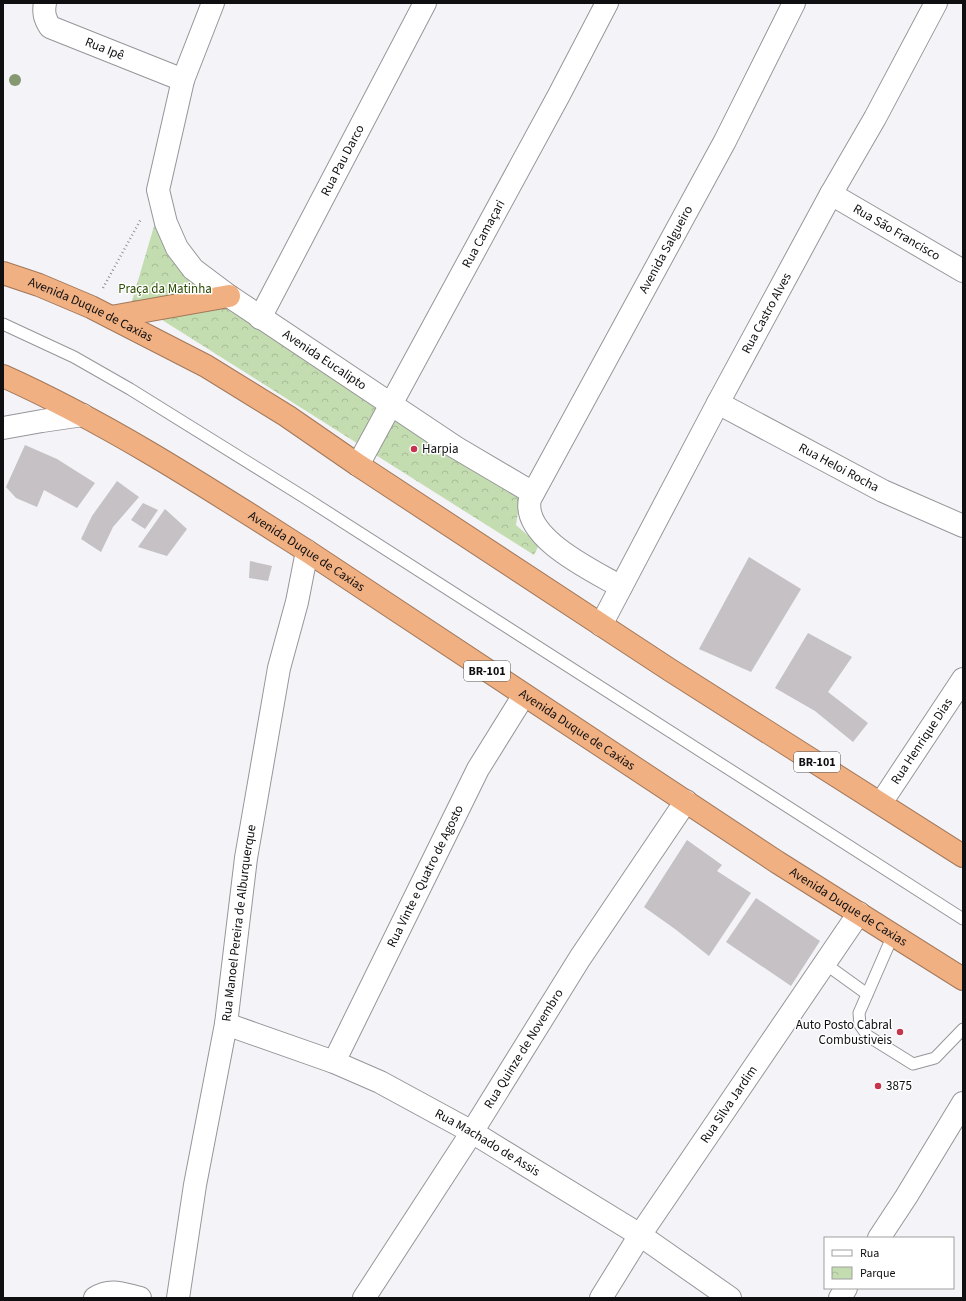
<svg xmlns="http://www.w3.org/2000/svg" width="966" height="1301" viewBox="0 0 966 1301" font-family="'Source Sans 3',sans-serif">
	<style>
		.park { fill: url(#park-crowns) }
		.building { fill: #c5c1c4 }
		.lines { fill: none; stroke-linecap: round; stroke-linejoin: round }
		.lane-casing { stroke: #96969a; stroke-width: 13 }
		.street-casing { stroke: #96969a; stroke-width: 24 }
		.highway-casing { stroke: #a2785a; stroke-width: 24 }
		.path { stroke: #8d8d91; stroke-width: 2.5; stroke-dasharray: 1 3; stroke-linecap: butt }
		.lane { stroke: #fff; stroke-width: 11 }
		.street { stroke: #fff; stroke-width: 22 }
		.highway { stroke: #f1b082; stroke-width: 22 }
		.tree { fill: #869871 }
		.poi-dot { fill: #c6354d; stroke: #fff; stroke-width: 1.5 }
		.labels { text-anchor: middle; dominant-baseline: central; stroke-width: 3; stroke-linejoin: round; paint-order: stroke }
		.shield { fill: #fff; stroke: #575758; stroke-width: 1 }
		.shield-label { font-size: 12px; font-weight: bold; fill: #0f0f11 }
		.street-label { font-size: 13px; fill: #0f0f11; stroke: #fff }
		.park-label { font-size: 13px; fill: #2d4d03; stroke: #fff }
		.poi-label { font-size: 13px; fill: #0f0f11; stroke: #fff; text-anchor: start }
	</style>
	<defs>
		<pattern id="park-crowns" width="20" height="18" patternUnits="userSpaceOnUse"><rect width="20" height="18" fill="#c4ddb0"/><path d="M2 6a3 3 0 1 1 6 0M12 15a3 3 0 1 1 6 0" fill="none" stroke="#a7bc96"/></pattern>
	</defs>
	<rect width="100%" height="100%" fill="#f3f3f8"/>
	<polygon class="park" points="157,216 187,273 382,412 520,499 516,525 539,545 534,555 132,301"/>
	<g class="building">
		<polygon points="25,445 57,459 95,483 77,508 44,490 37,507 16,498 6,487"/>
		<polygon points="117,481 139,497 113,527 101,552 81,539 92,516"/>
		<polygon points="143,503 158,510 145,529 131,520"/>
		<polygon points="165,509 187,529 167,556 138,547"/>
		<polygon points="749,557 801,589 751,672 699,649"/>
		<polygon points="250,561 272,566 268,581 249,578"/>
		<polygon points="808,633 852,657 828,692 868,723 853,742 815,711 775,688"/>
		<polygon points="687,840 722,865 717,871 751,893 709,956 675,929 644,907"/>
		<polygon points="756,898 820,941 791,986 726,942"/>
	</g>
	<g class="lines">
		<defs>
			<g id="lane">
				<polyline points="3,324 74,357 130,389 307,499 963,919"/>
				<polyline points="893,935 859,1013 860,1025 868,1036 913,1064 935,1058 963,1029"/>
				<polyline points="824,963 867,994"/>
			</g>
			<g id="street">
				<path id="s1" d="M45,3c-2,10 0,16 5,24l133,53"/>
				<path id="s2" d="M213,3l-30,77 -25,110 8,33 11,25 16,21 36,27 226,151 78,46"/>
				<path id="s3" d="M831,194l132,77"/>
				<path id="s4" d="M260,318l165,-315"/>
				<path id="s5" d="M718,403l165,88 80,35"/>
				<polyline points="3,428 42,421 83,415"/>
				<path id="s6" d="M358,465l201,-370 48,-92"/>
				<path id="s7" d="M621,587c-27,-16 -100,-49 -91,-88l195,-358 69,-138"/>
				<path id="s8" d="M601,625l117,-222 113,-209 44,-76 61,-115"/>
				<path id="s9" d="M881,803l82,-124"/>
				<path id="s10" d="M226,1024l108,38 46,20 92,50 168,103 90,63"/>
				<path id="s11" d="M334,1062l144,-293 46,-74"/>
				<polyline points="879,1238 906,1197 963,1103"/>
				<path d="M95,1298c16,-10 28,-4 45,0"/>
				<path id="s12" d="M178,1298l17,-113 31,-161 20,-166 33,-190 18,-66 10,-51"/>
				<path id="s13" d="M364,1298l108,-166 108,-174 106,-157"/>
				<path id="s14" d="M601,1298l39,-63 219,-322"/>
				<polyline points="840,1298 846,1288"/>
			</g>
			<g id="highway">
				<path id="s15" d="M3,273l36,12 52,22 115,59 81,50 71,49 312,205 293,186"/>
				<polyline points="111,317 229,296"/>
				<path id="s16" d="M3,376c107,48 205,112 304,175l470,311 186,117"/>
			</g>
		</defs>
		<use href="#lane" class="lane-casing"/>
		<use href="#street" class="street-casing"/>
		<use href="#highway" class="highway-casing"/>
		<polyline class="path" points="103,288 141,219"/>
		<use href="#lane" class="lane"/>
		<use href="#street" class="street"/>
		<use href="#highway" class="highway"/>
	</g>
	<circle class="tree" cx="15" cy="80" r="6"/>
	<g class="poi-dot">
		<circle cx="414" cy="449" r="4"/>
		<circle cx="900" cy="1032" r="4"/>
		<circle cx="878" cy="1086" r="4"/>
	</g>
	<g class="labels">
		<g class="shield">
			<rect x="464" y="661" width="46" height="20" rx="3"/>
			<rect x="794" y="752" width="46" height="20" rx="3"/>
		</g>
		<g class="shield-label">
			<text x="487" y="671">BR-101</text>
			<text x="817" y="762">BR-101</text>
		</g>
		<g class="street-label">
			<text stroke="none"><textPath href="#s1" startOffset="84">Rua Ipê</textPath></text>
			<text stroke="none"><textPath href="#s4" startOffset="178">Rua Pau Darco</textPath></text>
			<text stroke="none"><textPath href="#s3" startOffset="76">Rua São Francisco</textPath></text>
			<text stroke="none"><textPath href="#s6" startOffset="263">Rua Camaçari</textPath></text>
			<text stroke="none"><textPath href="#s7" startOffset="418">Avenida Salgueiro</textPath></text>
			<text stroke="none"><textPath href="#s15" startOffset="95">Avenida Duque de Caxias</textPath></text>
			<text stroke="none"><textPath href="#s8" startOffset="353">Rua Castro Alves</textPath></text>
			<text stroke="none"><textPath href="#s2" startOffset="443">Avenida Eucalipto</textPath></text>
			<text stroke="none"><textPath href="#s5" startOffset="137">Rua Heloi Rocha</textPath></text>
			<text stroke="none"><textPath href="#s16" startOffset="351">Avenida Duque de Caxias</textPath></text>
			<text stroke="none"><textPath href="#s16" startOffset="675">Avenida Duque de Caxias</textPath></text>
			<text stroke="none"><textPath href="#s9" startOffset="74">Rua Henrique Dias</textPath></text>
			<text stroke="none"><textPath href="#s11" startOffset="207">Rua Vinte e Quatro de Agosto</textPath></text>
			<text stroke="none"><textPath href="#s16" startOffset="999">Avenida Duque de Caxias</textPath></text>
			<text stroke="none"><textPath href="#s12" startOffset="380">Rua Manoel Pereira de Alburquerque</textPath></text>
			<text stroke="none"><textPath href="#s13" startOffset="296">Rua Quinze de Novembro</textPath></text>
			<text stroke="none"><textPath href="#s14" startOffset="232">Rua Silva Jardim</textPath></text>
			<text stroke="none"><textPath href="#s10" startOffset="288">Rua Machado de Assis</textPath></text>
		</g>
		<g class="park-label">
			<text x="165" y="289">Praça da Matinha</text>
		</g>
		<g class="poi-label">
			<text x="422" y="449">Harpia</text>
			<text x="892" y="1025" text-anchor="end">Auto Posto Cabral<tspan x="892" dy="15">Combustiveis</tspan></text>
			<text x="886" y="1086">3875</text>
		</g>
	</g>
	<rect width="966" height="1301" fill="none" stroke="#0f0f11" stroke-width="8"/>
	<rect x="824" y="1237" width="130" height="52" fill="#ffffff" stroke="#9f9fa0"/>
	<rect x="832" y="1250" width="20" height="6" fill="#ffffff" stroke="#9f9fa0"/>
	<text x="860" y="1257" font-size="12" fill="#0f0f11">Rua</text>
	<rect x="832" y="1267" width="20" height="12" fill="url(#park-crowns)" stroke="#9f9fa0"/>
	<text x="860" y="1277" font-size="12" fill="#0f0f11">Parque</text>
</svg>
